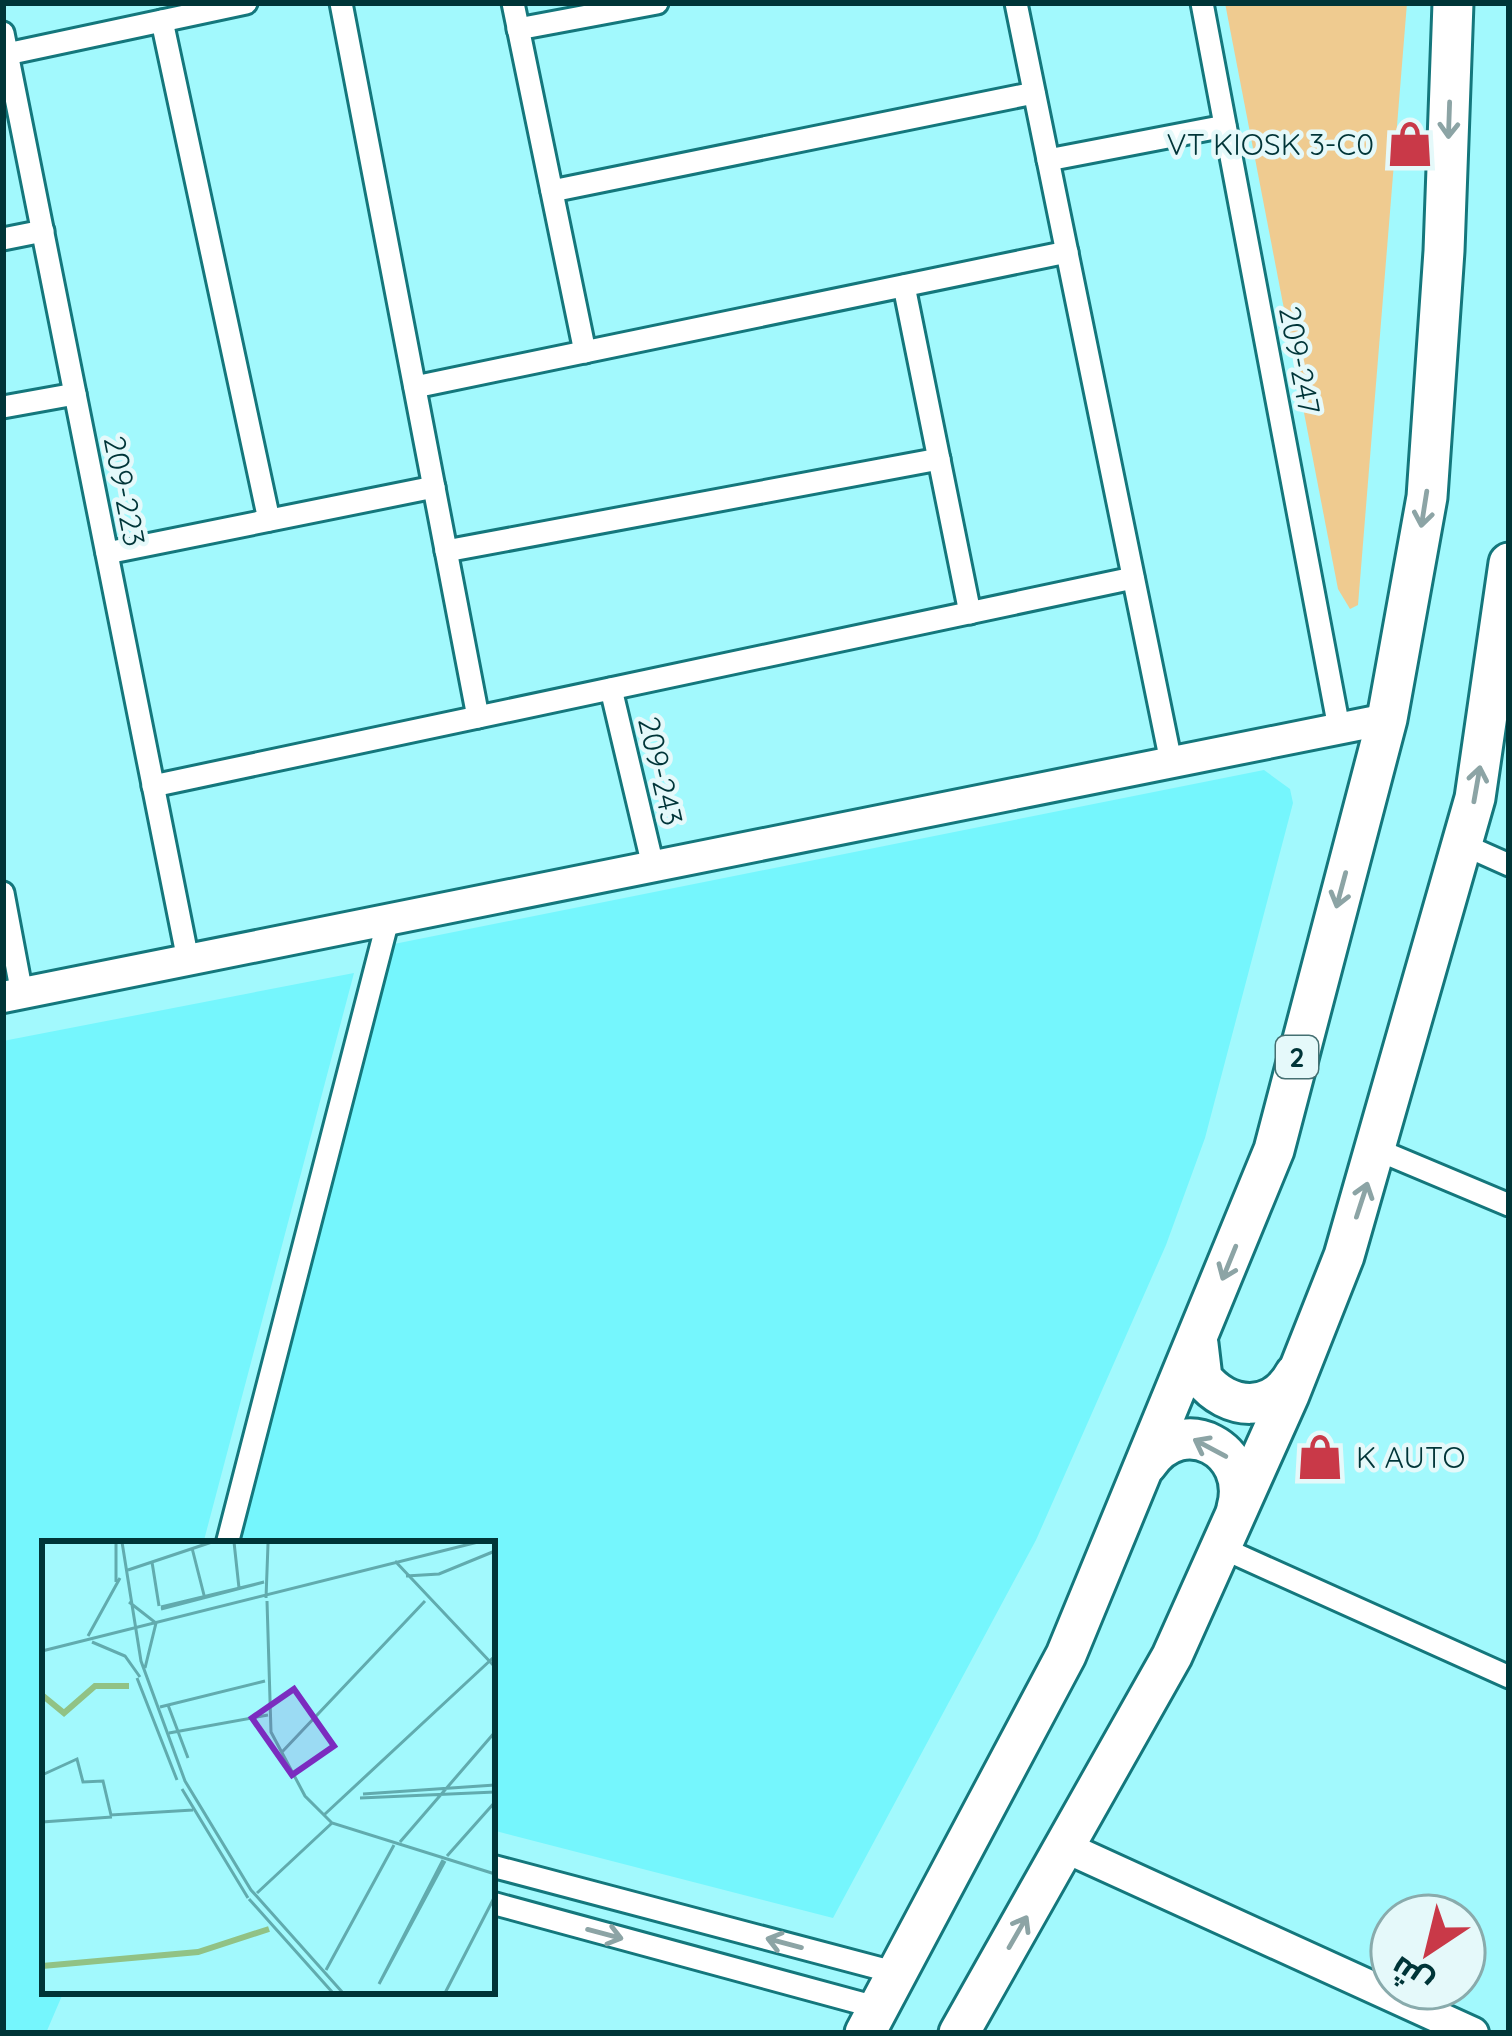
<svg xmlns="http://www.w3.org/2000/svg" width="1512" height="2036" viewBox="0 0 1512 2036" font-family="Quicksand,Cairo,sans-serif">
	<style>
		.built { fill: #75f6fd }
		.green { fill: #efcb90 }
		.lines { fill: none; stroke-linecap: round; stroke-linejoin: round }
		.street-casing { stroke: #14777c; stroke-width: 27 }
		.secondary-casing { stroke: #14777c; stroke-width: 36 }
		.highway-casing { stroke: #14777c; stroke-width: 45 }
		.street { stroke: #fff; stroke-width: 21 }
		.secondary { stroke: #fff; stroke-width: 30 }
		.highway { stroke: #fff; stroke-width: 39 }
		.oneway { stroke: #8ca4a5 }
		.labels { text-anchor: middle; dominant-baseline: central; stroke-width: 9; stroke-linejoin: round; paint-order: stroke }
		.shield { fill: #e5f9fa; stroke: #457072; stroke-width: 3 }
		.shield-label { font-size: 27px; font-weight: bold; fill: #003538 }
		.poi-label { font-size: 30px; fill: #003538; stroke: #e5f9fa; text-anchor: end }
		.street-label { font-size: 30px; fill: #003538; stroke: #e5f9fa }
		.inset-river { fill: none; stroke: #91c285; stroke-width: 6 }
		.inset-road { fill: none; stroke: #61abae; stroke-width: 3 }
		.view { fill: #7b2cbf; fill-opacity: 0.15; stroke: #7b2cbf; stroke-width: 6 }
		.inset-edge { fill: none; stroke: #003538; stroke-width: 6 }
	</style>
	<rect width="100%" height="100%" fill="#a2f9fd"/>
	<g class="built">
		<polygon points="1264,770 1290,789 1293,803 1205,1138 1166,1245 1036,1540 833,1918 492,1830 492,1544 236,1544 389,945"/>
		<polygon points="354,973 203,1544 45,1544 45,1991 64,1991 46,2033 3,2033 3,1041"/>
	</g>
	<polygon class="green" points="1225,3 1407,3 1358,605 1350,609 1338,589"/>
	<g class="lines">
		<defs>
			<g id="street">
				<polyline points="341,3 478,717"/>
				<polyline points="513,3 585,352"/>
				<polyline points="1016,3 1171,762"/>
				<polyline points="1202,3 1339,728"/>
				<polyline points="162,21 269,520"/>
				<polyline points="518,29 657,3"/>
				<polyline points="3,33 188,960"/>
				<polyline points="7,54 246,3"/>
				<polyline points="1048,160 1225,126"/>
				<polyline points="552,191 1034,93"/>
				<polyline points="3,239 43,231"/>
				<polyline points="904,286 970,613"/>
				<polyline points="415,387 1067,252"/>
				<polyline points="3,407 75,394"/>
				<polyline points="446,551 939,459"/>
				<polyline points="107,553 434,487"/>
				<polyline points="611,689 653,866"/>
				<polyline points="153,786 1133,578"/>
				<polyline points="1462,844 1509,865"/>
				<polyline points="3,893 22,994"/>
				<polyline points="1378,1150 1509,1205"/>
				<polyline points="227,1544 388,920"/>
				<polyline points="1220,1547 1509,1677"/>
				<polyline points="492,1866 897,1973"/>
				<polyline points="492,1903 879,2008"/>
			</g>
			<g id="secondary">
				<polyline points="3,997 1387,719"/>
				<polyline points="1067,1848 1473,2033"/>
			</g>
			<g id="highway">
				<path d="M1198,1344l4,34c26,33 71,36 93,-4"/>
				<path d="M1147,1464c36,-53 106,-14 90,44"/>
				<polyline points="865,2033 1066,1655 1274,1150 1387,719 1427,497 1444,251 1453,3"/>
				<polyline points="959,2033 1172,1656 1289,1395 1344,1256 1475,798 1509,563"/>
			</g>
		</defs>
		<use href="#street" class="street-casing"/>
		<use href="#secondary" class="secondary-casing"/>
		<use href="#highway" class="highway-casing"/>
		<use href="#street" class="street"/>
		<use href="#secondary" class="secondary"/>
		<use href="#highway" class="highway"/>
	</g>
	<defs><path id="oneway-shaft" d="M-6 0H5M1.5-3L5.5 0L1.5 3" fill="none" stroke-width="1.6" stroke-linecap="round" stroke-linejoin="round" transform="scale(3)"/></defs>
	<g class="oneway">
		<use href="#oneway-shaft" transform="translate(1449 120) rotate(92)"/>
		<use href="#oneway-shaft" transform="translate(1424 509) rotate(99)"/>
		<use href="#oneway-shaft" transform="translate(1477 784) rotate(-80)"/>
		<use href="#oneway-shaft" transform="translate(1341 890) rotate(105)"/>
		<use href="#oneway-shaft" transform="translate(1362 1200) rotate(-72)"/>
		<use href="#oneway-shaft" transform="translate(1229 1263) rotate(112)"/>
		<use href="#oneway-shaft" transform="translate(1210 1448) rotate(-152)"/>
		<use href="#oneway-shaft" transform="translate(1018 1932) rotate(-60)"/>
		<use href="#oneway-shaft" transform="translate(605 1934) rotate(15)"/>
		<use href="#oneway-shaft" transform="translate(784 1943) rotate(-165)"/>
	</g>
	<defs>
		<symbol id="shop-bare" viewBox="-9 -9 18 18"><path d="M-5-2.5h2.3a2.7 3.5 0 0 1 5.4 0H5L5.5 6h-11ZM-1.5-2.5h3a1.5 2.3 0 0 0-3 0Z" fill="#c93948" stroke="#e5f9fa" stroke-width="2.5" paint-order="stroke"/></symbol>
	</defs>
	<g fill-rule="evenodd">
		<use href="#shop-bare" x="1377" y="111" width="66" height="66"/>
		<use href="#shop-bare" x="1287" y="1424" width="66" height="66"/>
	</g>
	<g class="labels">
		<rect class="shield" x="1276" y="1036" width="42" height="42" rx="9"/>
		<g class="shield-label">
			<text x="1297" y="1057">2</text>
		</g>
		<g class="poi-label">
			<text x="1374" y="144">VT KIOSK 3-C0</text>
			<text x="1356" y="1457" text-anchor="start">K AUTO</text>
		</g>
		<g class="street-label">
			<text transform="translate(1300 360) rotate(79)">209-247</text>
			<text transform="translate(125 491) rotate(79)">209-223</text>
			<text transform="translate(661 771) rotate(77)">209-243</text>
		</g>
	</g>
	<g transform="translate(42 1541)">
		<rect width="453" height="453" fill="#a2f9fd"/>
		<path class="inset-river" d="M0,154l22,18 31,-27h34M0,425l156,-14 71,-23"/>
		<path class="inset-road" d="M74,1v40M80,1l19,119 44,120 66,109 92,103M192,1l5,46M150,7l13,51M353,20l100,106M110,21l7,44M86,29l84,-28M364,35l33,-2 56,-23M224,57l2,-54M225,60l4,131 34,64 27,27 163,51M87,61l27,21 -11,45M119,66l103,-25 -103,27M46,95l32,-58M50,101l33,14 15,21M0,110l436,-109M95,137l40,102M126,164l20,53M118,166l105,-26M127,192l99,-18M240,211l143,-151M0,234l35,-16 6,23 20,-1 8,34 82,-5M140,248l66,109M321,253l132,-9M318,257l135,-6M283,273l170,-158M0,281l70,-5M358,301l95,-110M405,315l48,-54M401,319l-64,124 66,-123M215,352l75,-70M207,358l84,94M284,429l68,-125M403,452l50,-97"/>
		<path class="view" d="M252,148l40,57 -42,29 -40,-57z"/>
		<rect width="453" height="453" class="inset-edge"/>
	</g>
	<rect width="1512" height="2036" fill="none" stroke="#003538" stroke-width="12"/>
	<g transform="translate(1428 1952) rotate(215)"><circle r="57" fill="#e5f9fa" stroke="#89abac" stroke-width="3"/>
	<path d="M0-9L21 45L0 30L-21 45Z" fill="#c93948"/>
	<text y="-18" font-size="33" font-weight="bold" text-anchor="middle" fill="#003538">ش</text>
	</g>
</svg>
